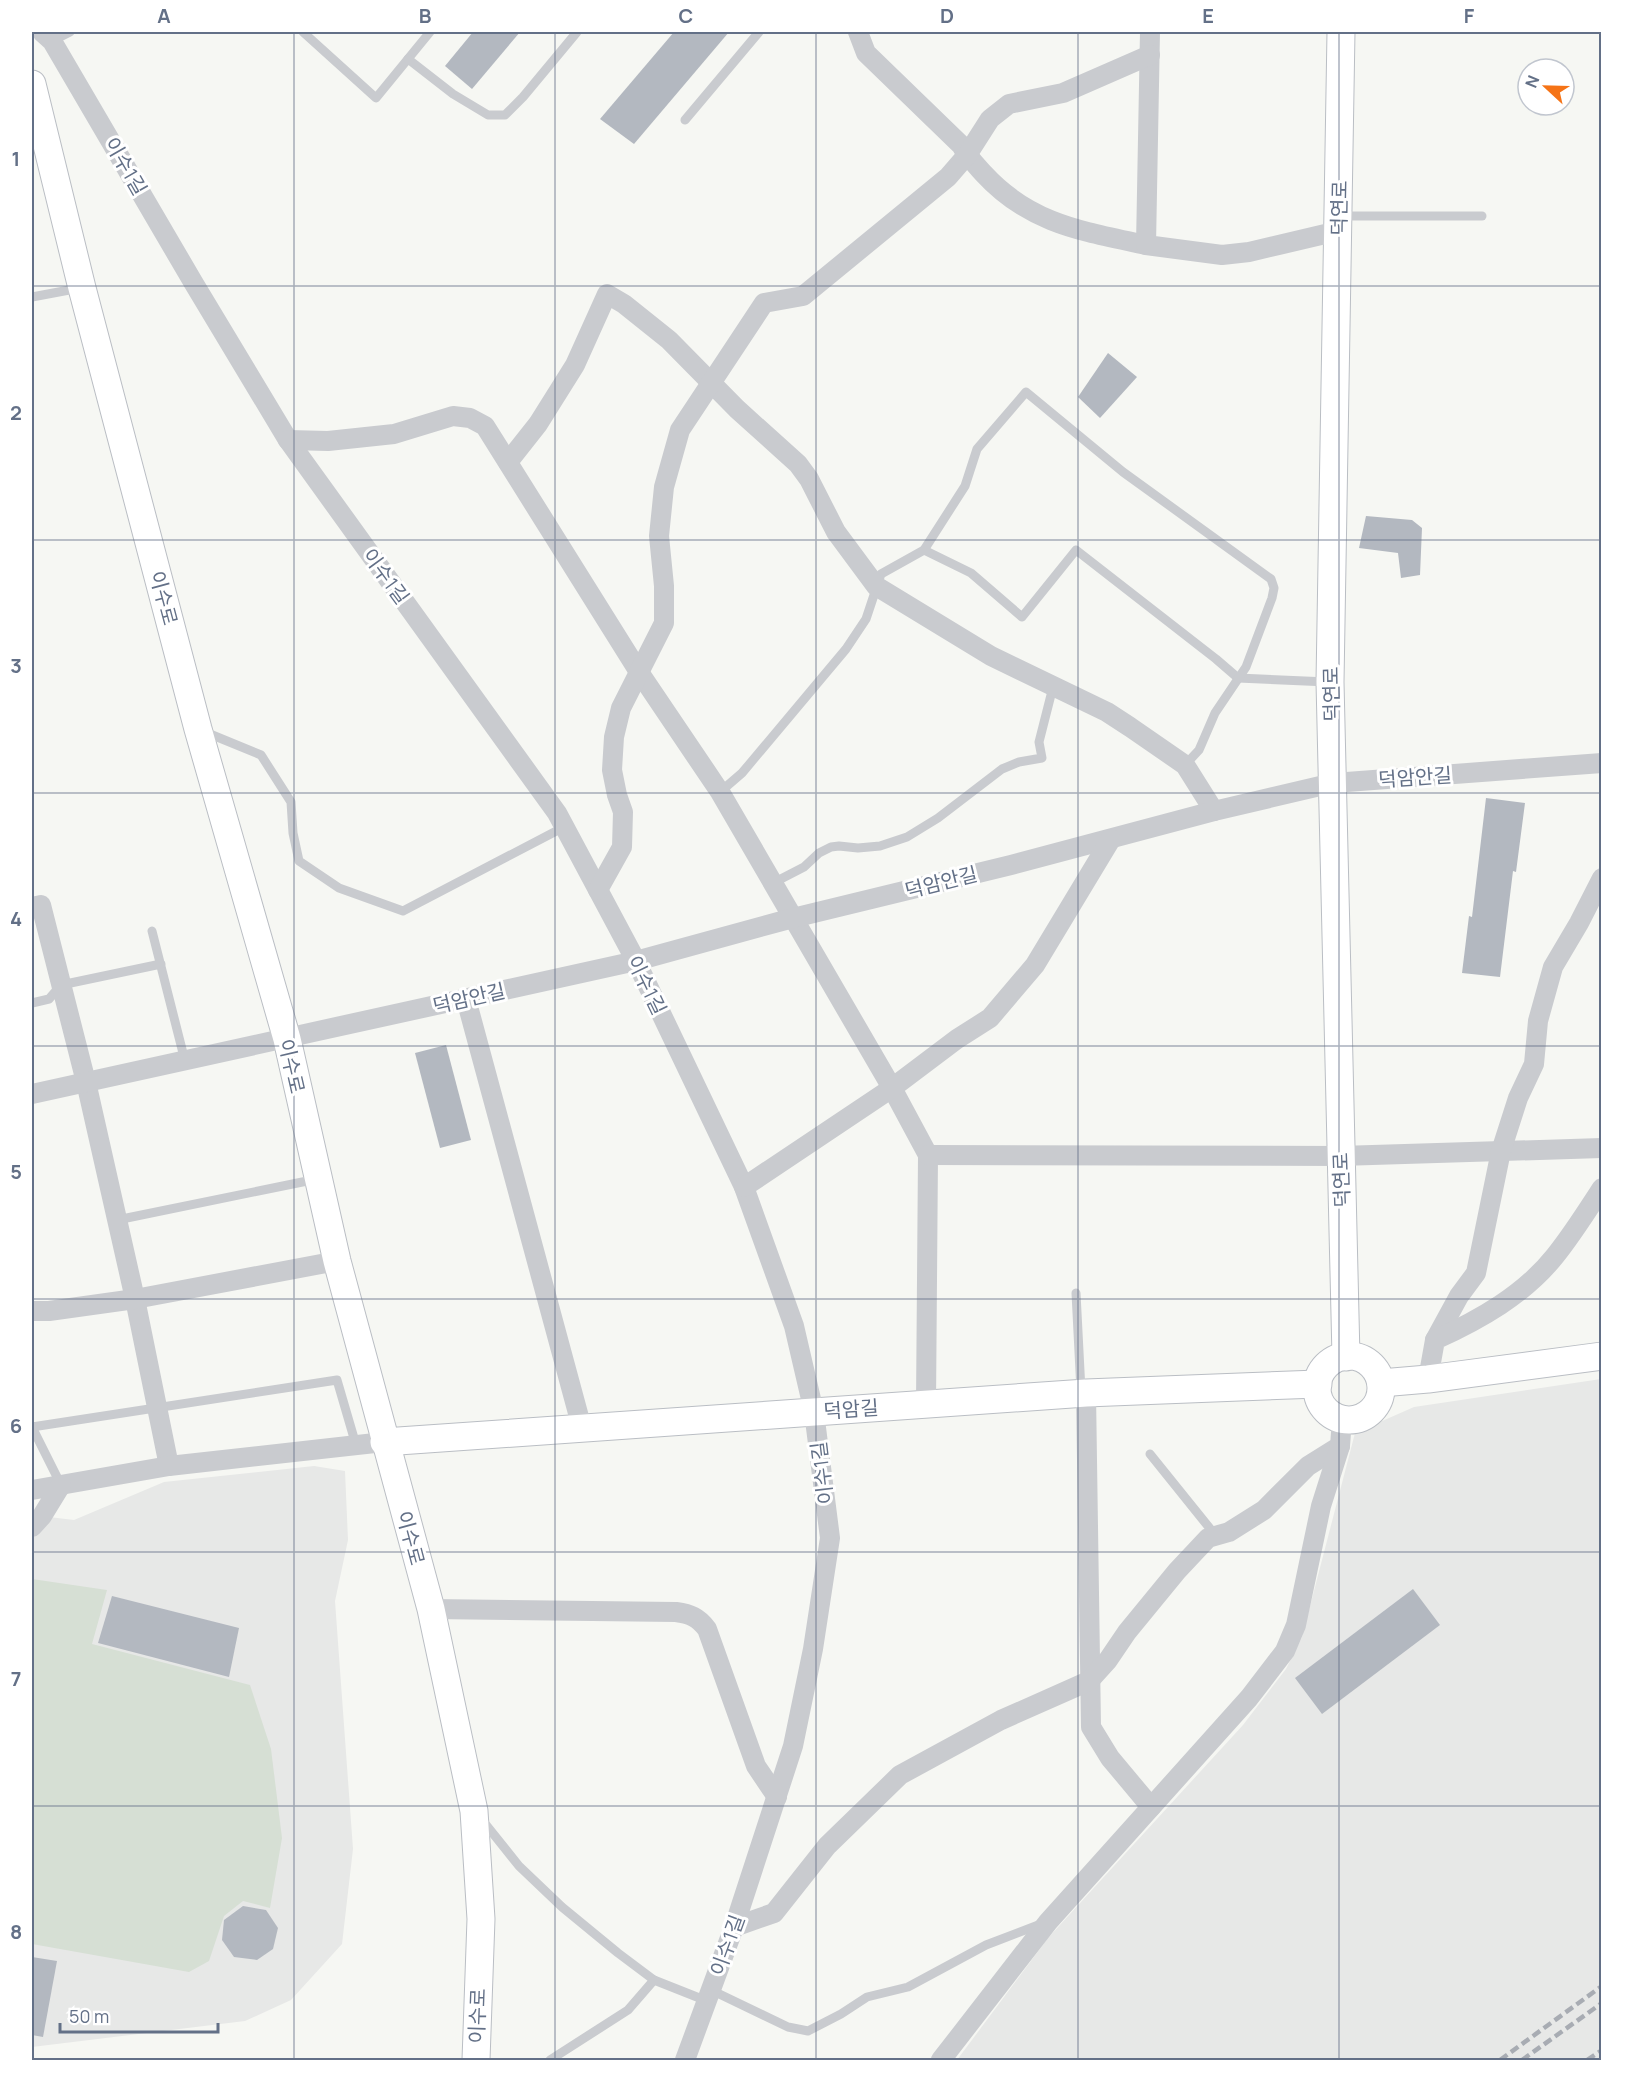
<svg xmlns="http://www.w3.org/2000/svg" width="1633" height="2092" viewBox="0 0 1633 2092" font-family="Manrope,'Noto Sans KR',sans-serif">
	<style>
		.built { fill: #e7e8e7 }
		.pitch { fill: #d6dfd4 }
		.building { fill: #b3b8c0 }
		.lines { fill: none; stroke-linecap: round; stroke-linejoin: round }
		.secondary-casing { stroke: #babec4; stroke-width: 29 }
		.lane { stroke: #c9cbcf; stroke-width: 9 }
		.street { stroke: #c9cbcf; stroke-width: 20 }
		.secondary { stroke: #fff; stroke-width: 27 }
		.rail { stroke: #a8acb3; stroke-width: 4.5; stroke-dasharray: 9 4.5; stroke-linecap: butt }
		.grid { fill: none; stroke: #637087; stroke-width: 1.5; stroke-opacity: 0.55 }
		.labels { text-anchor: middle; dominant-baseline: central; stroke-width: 6; stroke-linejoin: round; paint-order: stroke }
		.street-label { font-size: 20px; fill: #637087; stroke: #fff }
		.neatline { fill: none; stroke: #637087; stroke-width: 2 }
		.grid-label { font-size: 20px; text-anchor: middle; font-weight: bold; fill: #637087 }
	</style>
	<rect width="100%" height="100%" fill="#f6f7f3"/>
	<g class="built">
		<polygon points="1601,1379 1601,2060 957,2060 1048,1938 1243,1725 1286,1669 1302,1637 1355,1433 1414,1407"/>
		<polygon points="314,1466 345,1471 348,1540 335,1601 353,1849 342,1944 291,2000 245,2021 32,2047 32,1515 74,1520 164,1482"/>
	</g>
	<polygon class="pitch" points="32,1579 107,1590 92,1644 250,1685 271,1749 282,1838 270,1908 243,1901 224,1916 209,1961 189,1972 32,1944"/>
	<g class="building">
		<polygon points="473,32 520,32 472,89 445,66"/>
		<polygon points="674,32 729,32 634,144 600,119"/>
		<polygon points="1108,353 1137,377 1100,418 1078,397"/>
		<polygon points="1366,516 1412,520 1422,528 1420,575 1401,578 1398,553 1359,548"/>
		<polygon points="1486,798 1525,803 1516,872 1513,871 1500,977 1462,973 1469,916 1472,917"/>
		<polygon points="446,1045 471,1140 440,1148 415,1053"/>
		<polygon points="1413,1589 1440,1625 1322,1714 1295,1678"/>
		<polygon points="112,1596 239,1628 229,1677 98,1643"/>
		<polygon points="243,1906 266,1910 278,1928 273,1949 257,1960 234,1957 222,1940 224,1920"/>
		<polygon points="32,1957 57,1961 43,2037 32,2035"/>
	</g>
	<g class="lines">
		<defs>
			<g id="secondary">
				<polyline points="1341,32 1330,682 1346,1357"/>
				<polyline points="32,84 82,288 198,729 287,1039 337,1261 431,1609 474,1811 481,1919 476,2060"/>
				<circle cx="1349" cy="1388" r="32"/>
				<polyline points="1381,1383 1428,1379 1602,1356"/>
				<polyline points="384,1442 1086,1393 1318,1384"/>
			</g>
		</defs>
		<use href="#secondary" class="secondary-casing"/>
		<g class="lane">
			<polyline points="303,32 376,98 430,32"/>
			<polyline points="52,41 70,32"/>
			<polyline points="408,59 453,94 488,115 505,115 523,97 577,32"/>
			<polyline points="685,120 759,32"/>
			<polyline points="1341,216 1482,216"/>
			<polyline points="32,297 80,288"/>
			<polyline points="924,550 971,573 1022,617 1076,550 1216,659 1238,678 1328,682"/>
			<polyline points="205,732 261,755 291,802 293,833 299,861 339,888 403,911 564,827"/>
			<polyline points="720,792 742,773 846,649 866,619 881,574 924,550 965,486 977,449 1026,392 1123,472 1271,579 1274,588 1272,598 1246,667 1215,713 1199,750 1185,765"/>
			<polyline points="773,883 804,867 819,853 831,847 839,846 858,848 880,846 907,837 938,818 1002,769 1019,762 1042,758 1039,742 1053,687"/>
			<polyline points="152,931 185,1061"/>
			<polyline points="32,1003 49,999 61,985 161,964"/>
			<polyline points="117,1220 317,1179"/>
			<polyline points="1076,1293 1081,1391"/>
			<polyline points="32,1427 337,1380 356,1445"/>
			<polyline points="32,1427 61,1485"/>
			<polyline points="1150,1454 1216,1536"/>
			<polyline points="483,1821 519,1866 562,1907 618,1953 654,1980 707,2001"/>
			<polyline points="711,1990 788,2027 808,2031 841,2014 867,1997 908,1987 986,1945 1041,1924"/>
			<polyline points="550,2060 628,2010 654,1980"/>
		</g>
		<g class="street">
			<polyline points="42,32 52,41 193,282 288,440 557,813 636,961 744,1187 794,1326 814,1412 830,1538 813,1649 793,1746 734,1927 685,2060"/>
			<path d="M858,32l8,21 95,92c6,11 14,19 23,29 46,50 98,57 162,71"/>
			<polyline points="1150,32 1146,245 1222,255 1249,252 1338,231"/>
			<polyline points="288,440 328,441 394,434 453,416 470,418 485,426 639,672 720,792 892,1088 928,1155 926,1404"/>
			<polyline points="508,462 538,424 575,365 607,294 624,304 669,340 737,409 798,464 809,479 836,532 876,586 991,656 1107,712 1130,727 1185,765 1214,811"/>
			<polyline points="598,890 622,847 623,812 617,795 612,770 614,737 621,708 664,623 664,586 659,536 664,487 680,430 764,303 803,296 948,177 967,155 990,119 1009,104 1063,93 1150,55"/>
			<polyline points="32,907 41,905 86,1082 135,1299 169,1466"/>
			<polyline points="466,999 582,1428"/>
			<polyline points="32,1094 636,961 793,918 1011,865 1214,811 1333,783 1602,763"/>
			<polyline points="928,1155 1340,1156 1602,1148"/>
			<polyline points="744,1187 892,1088 957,1039 990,1018 1035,965 1111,839"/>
			<polyline points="32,1311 49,1311 135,1299 337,1261"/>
			<polyline points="1435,1340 1459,1296 1476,1273 1501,1151 1518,1098 1534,1064 1538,1021 1553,967 1579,923 1602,878"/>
			<path d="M1428,1379l7,-39c44,-20 89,-45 120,-84 17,-21 32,-45 47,-68"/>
			<polyline points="1086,1393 1091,1727 1110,1758 1151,1807"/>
			<polyline points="32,1490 169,1466 384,1442"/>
			<polyline points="32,1527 42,1516 61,1485"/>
			<path d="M431,1609l245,3c14,2 22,5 31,17l49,137 21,31"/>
			<polyline points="734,1927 774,1913 827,1846 900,1775 1001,1720 1089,1681 1108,1660 1127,1632 1177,1571 1208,1538 1229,1532 1264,1510 1308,1466 1340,1446 1342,1419"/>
			<polyline points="941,2060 1048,1922 1249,1698 1285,1651 1296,1625 1321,1506 1340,1446"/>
		</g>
		<use href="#secondary" class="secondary"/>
		<g class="rail">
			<polyline points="1500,2060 1602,1986"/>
			<polyline points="1522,2060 1602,2003"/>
			<polyline points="1587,2060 1602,2050"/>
		</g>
	</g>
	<path class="grid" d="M294,32v2028M555,32v2028M816,32v2028M1078,32v2028M1339,32v2028M32,286h1570M32,540h1570M32,793h1570M32,1046h1570M32,1299h1570M32,1552h1570M32,1806h1570"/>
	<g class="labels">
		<g class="street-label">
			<text transform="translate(126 166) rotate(60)">이수1길</text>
			<text transform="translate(1339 208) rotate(-89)">덕연로</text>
			<text transform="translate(386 576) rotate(54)">이수1길</text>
			<text transform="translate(164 598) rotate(75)">이수로</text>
			<text transform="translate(1331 694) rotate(-91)">덕연로</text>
			<text transform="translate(1415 777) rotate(-4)">덕암안길</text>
			<text transform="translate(941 882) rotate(-14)">덕암안길</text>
			<text transform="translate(647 985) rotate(64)">이수1길</text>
			<text transform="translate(469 998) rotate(-13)">덕암안길</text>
			<text transform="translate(292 1066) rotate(77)">이수로</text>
			<text transform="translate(1341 1180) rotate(-92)">덕연로</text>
			<text transform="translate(851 1409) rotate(-4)">덕암길</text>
			<text transform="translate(822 1473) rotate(-97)">이수1길</text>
			<text transform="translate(411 1538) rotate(75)">이수로</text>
			<text transform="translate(727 1945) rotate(-70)">이수1길</text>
			<text transform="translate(477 2016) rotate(-88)">이수로</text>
		</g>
	</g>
	<rect width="1633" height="2092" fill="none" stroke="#ffffff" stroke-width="66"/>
	<g transform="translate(1546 87) rotate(292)"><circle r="28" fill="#ffffff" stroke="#c1c6cf" stroke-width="1.5"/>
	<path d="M0-4.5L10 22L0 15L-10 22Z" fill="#f57316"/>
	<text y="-9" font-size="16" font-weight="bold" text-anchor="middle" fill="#637087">N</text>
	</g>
	<path d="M60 2023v9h158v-9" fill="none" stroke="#637087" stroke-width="3"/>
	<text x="69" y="2023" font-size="18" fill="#637087" stroke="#ffffff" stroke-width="4.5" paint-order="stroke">50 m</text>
	<rect x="33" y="33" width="1567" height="2026" class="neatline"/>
	<g class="grid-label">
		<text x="164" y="23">A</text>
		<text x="425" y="23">B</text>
		<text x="686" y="23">C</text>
		<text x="947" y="23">D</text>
		<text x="1208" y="23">E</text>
		<text x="1469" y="23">F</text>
		<text x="16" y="166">1</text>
		<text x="16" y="420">2</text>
		<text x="16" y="673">3</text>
		<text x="16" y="926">4</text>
		<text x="16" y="1179">5</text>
		<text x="16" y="1433">6</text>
		<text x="16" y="1686">7</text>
		<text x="16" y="1939">8</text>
	</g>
</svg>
